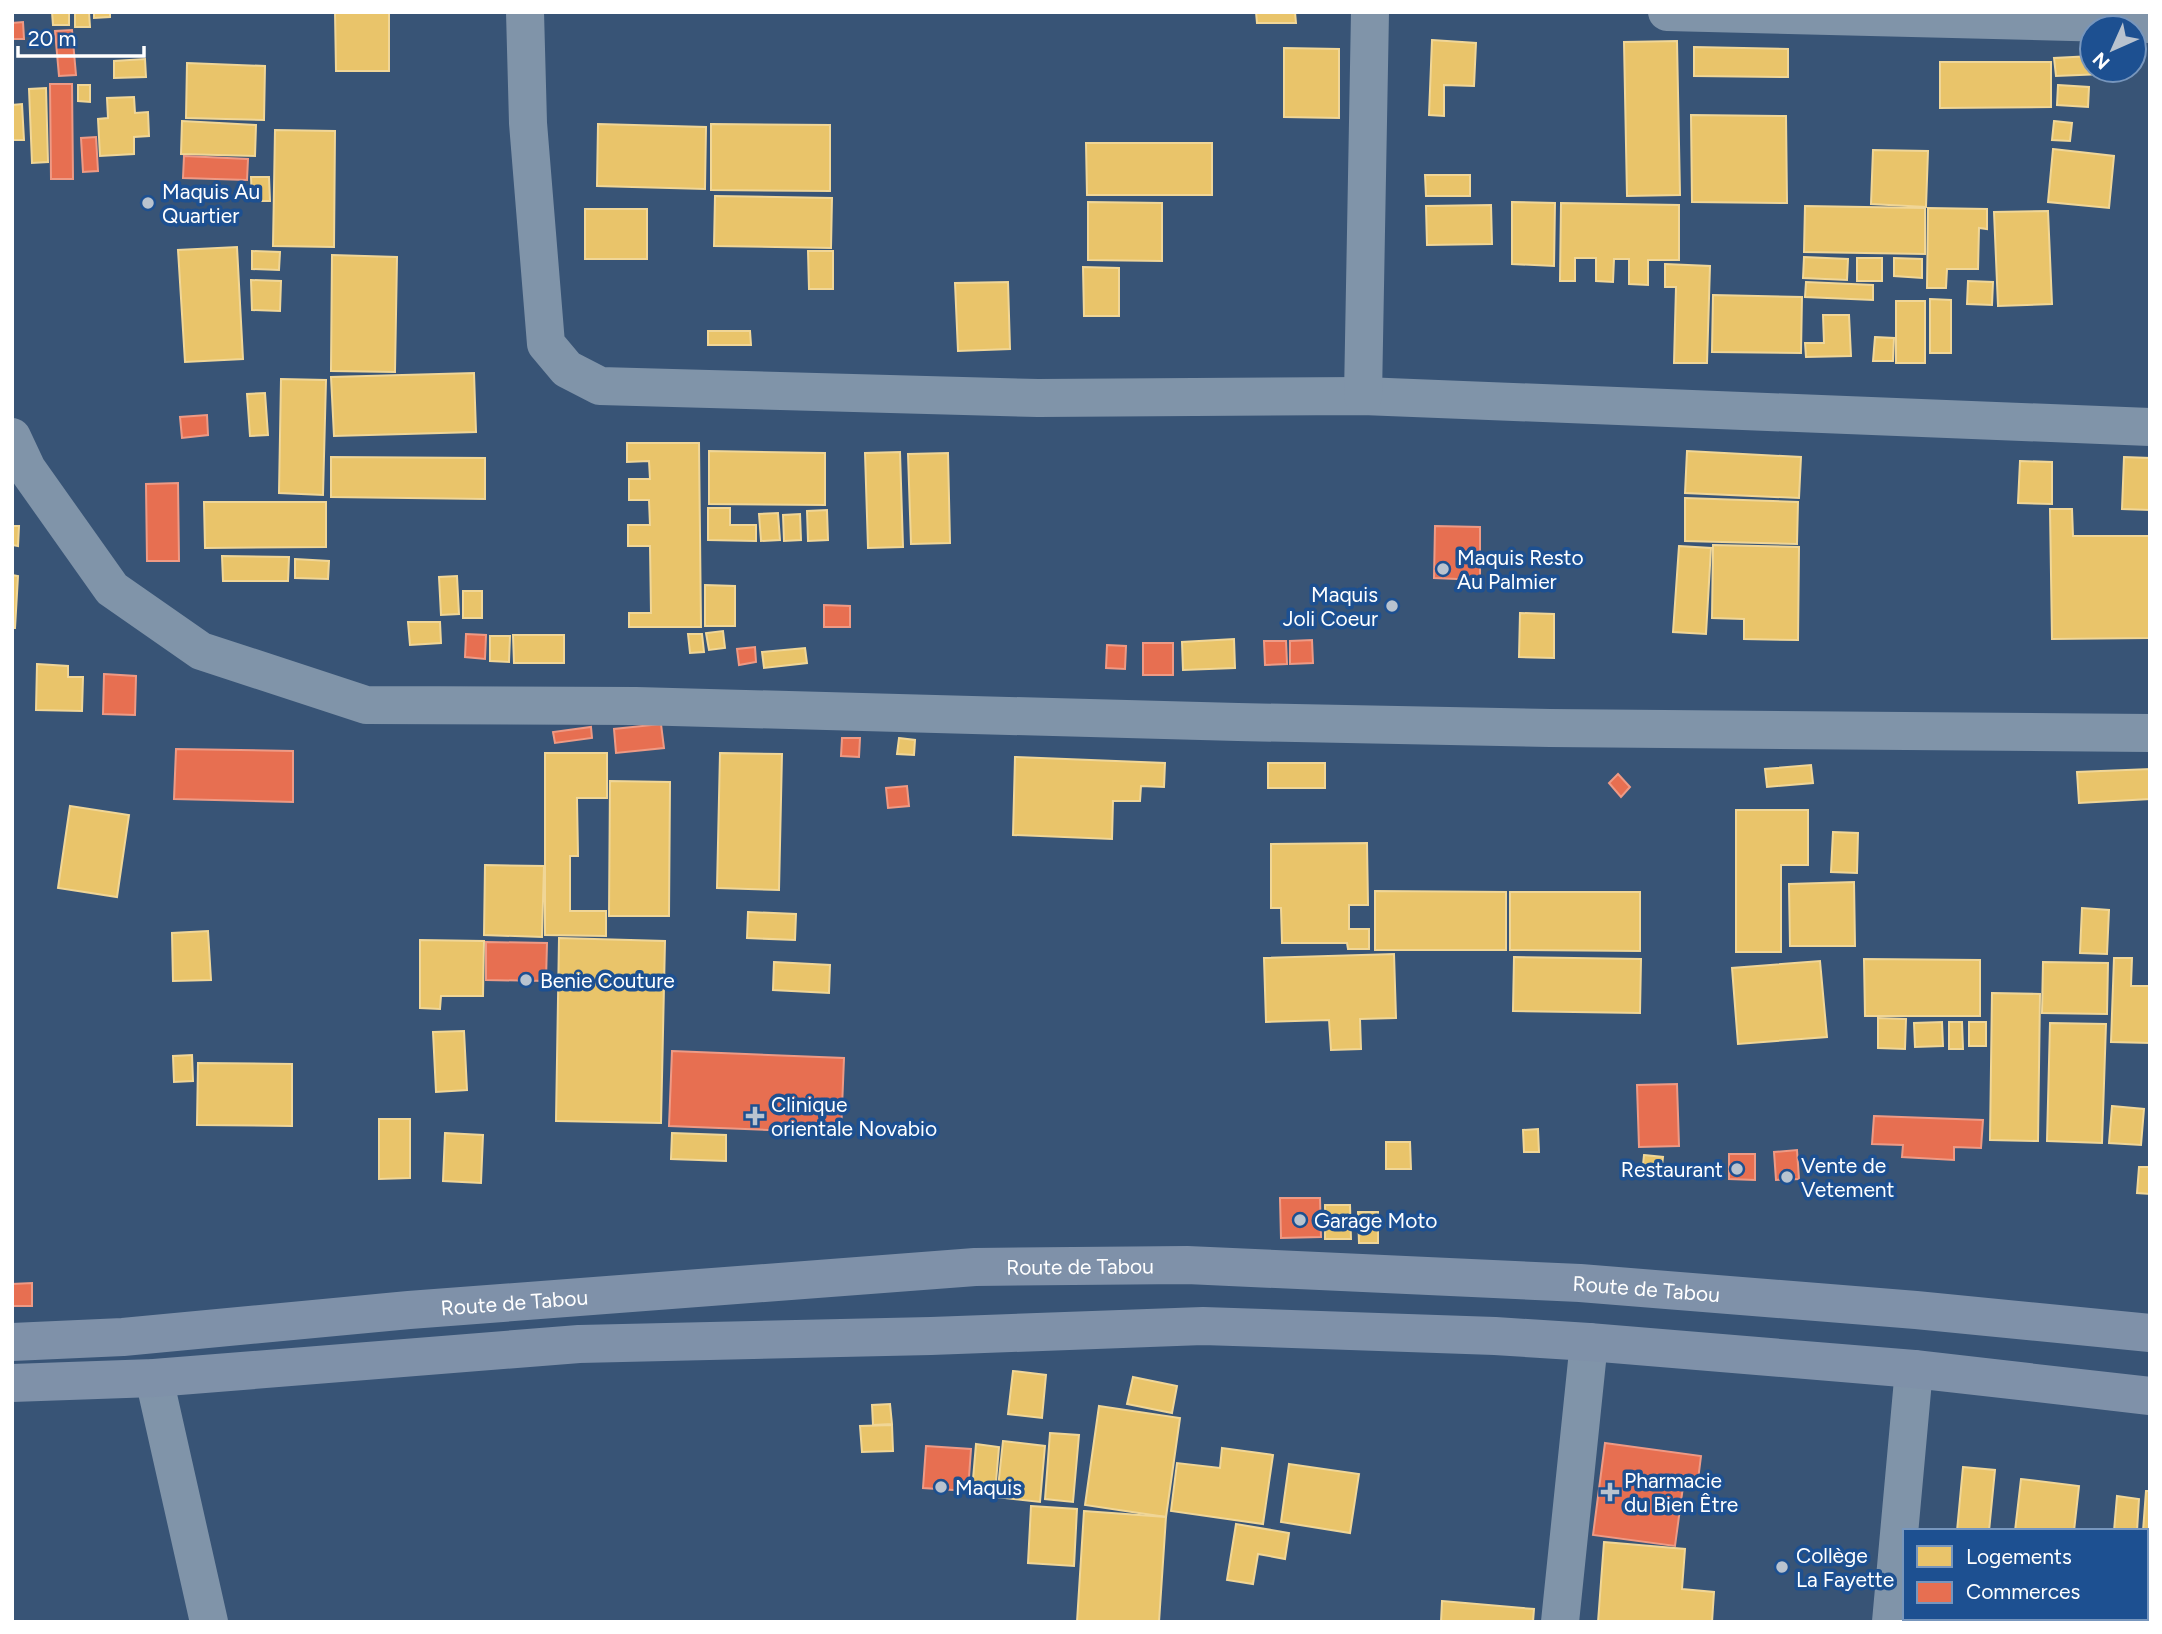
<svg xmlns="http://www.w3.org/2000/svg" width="2162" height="1634" viewBox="0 0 2162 1634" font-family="Figtree,sans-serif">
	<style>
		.homes { fill: #e9c46a; stroke: #f0d697; stroke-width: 2 }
		.shops { fill: #e76f51; stroke: #ee9a85; stroke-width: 2 }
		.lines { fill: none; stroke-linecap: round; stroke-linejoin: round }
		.minor { stroke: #8094a9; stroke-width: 38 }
		.primary { stroke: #7f91a9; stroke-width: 38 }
		.poi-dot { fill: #b9c3cf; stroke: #1d5091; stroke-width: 2.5 }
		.labels { text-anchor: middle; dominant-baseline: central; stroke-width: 7; stroke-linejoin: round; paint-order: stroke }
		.poi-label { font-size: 21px; fill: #fff; stroke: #1d5091; text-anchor: start }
		.street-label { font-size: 21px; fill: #fff; stroke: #1d5091 }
	</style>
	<rect width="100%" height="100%" fill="#385476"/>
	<g class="homes">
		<polygon points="52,12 69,12 69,25 53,25"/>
		<polygon points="75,12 89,12 90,27 75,27"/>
		<polygon points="94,12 110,12 110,17 94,18"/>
		<polygon points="335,12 389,12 389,71 336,71"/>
		<polygon points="1256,12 1295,12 1296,23 1257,23"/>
		<polygon points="1432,40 1476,43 1474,86 1444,85 1444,116 1429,115"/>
		<polygon points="1677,41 1680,195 1627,196 1624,42"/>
		<polygon points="1694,47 1788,49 1788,77 1694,76"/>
		<polygon points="1284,48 1339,49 1339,118 1284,117"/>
		<polygon points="2092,56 2092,70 2103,70 2103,74 2056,76 2054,58"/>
		<polygon points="145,59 146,77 114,78 114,61"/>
		<polygon points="1940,62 2051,62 2051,107 1940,108"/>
		<polygon points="187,63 265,66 264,120 186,118"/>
		<polygon points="78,85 90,85 90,102 78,101"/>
		<polygon points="2058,85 2089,87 2088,107 2057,105"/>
		<polygon points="46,88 48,162 32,163 29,89"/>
		<polygon points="134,97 135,113 148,112 149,136 134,137 134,154 100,156 98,119 108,118 107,98"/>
		<polygon points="22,104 24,140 12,140 12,105"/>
		<polygon points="1691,115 1786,116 1787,203 1692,202"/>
		<polygon points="182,121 256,125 255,156 181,154"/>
		<polygon points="2054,121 2072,123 2070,141 2052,140"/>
		<polygon points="598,124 706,127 705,189 597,186"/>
		<polygon points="711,124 830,125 830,191 711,190"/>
		<polygon points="275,130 335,131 334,247 273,246"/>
		<polygon points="1086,143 1212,143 1212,195 1087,195"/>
		<polygon points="2053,149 2114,156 2109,208 2048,202"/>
		<polygon points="1873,150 1928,151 1926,207 1871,204"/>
		<polygon points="1425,175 1470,175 1470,196 1426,196"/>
		<polygon points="251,177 269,177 270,201 252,201"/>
		<polygon points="715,196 832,198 831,248 714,246"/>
		<polygon points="1088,202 1162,203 1162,261 1088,260"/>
		<polygon points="1512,202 1555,203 1554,266 1512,264"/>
		<polygon points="1561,203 1679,205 1679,260 1648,260 1648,285 1629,284 1629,259 1614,259 1613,282 1596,281 1596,258 1575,258 1575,281 1560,281"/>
		<polygon points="1491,205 1492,244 1427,245 1426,206"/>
		<polygon points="1805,206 1925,208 1925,254 1804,252"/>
		<polygon points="1928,208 1987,209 1987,229 1979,228 1978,269 1947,269 1946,288 1927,288"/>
		<rect x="585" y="209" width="62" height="50"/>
		<polygon points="2048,211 2052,304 1998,306 1994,212"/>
		<polygon points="237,247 243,359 185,362 178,250"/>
		<polygon points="252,251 280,252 279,270 252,269"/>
		<polygon points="808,251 833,251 833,289 809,289"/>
		<polygon points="332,255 397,257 395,372 331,371"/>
		<polygon points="1804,257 1848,259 1847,280 1803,278"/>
		<rect x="1857" y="258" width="25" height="23"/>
		<polygon points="1894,258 1922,259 1922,278 1894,276"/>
		<polygon points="1665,264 1710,266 1707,363 1674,363 1676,287 1665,287"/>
		<polygon points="1083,267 1119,268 1119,316 1084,316"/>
		<polygon points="251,280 281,281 280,311 252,310"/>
		<polygon points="1968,281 1993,282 1992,305 1967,304"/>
		<polygon points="1008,282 1010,349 958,351 955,283"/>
		<polygon points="1806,282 1873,285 1873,300 1805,297"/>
		<polygon points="1713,295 1802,297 1801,353 1712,352"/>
		<polygon points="1930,299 1951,300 1951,353 1930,353"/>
		<rect x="1896" y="301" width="29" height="62"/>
		<polygon points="1823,315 1849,315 1851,356 1806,357 1805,343 1824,343"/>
		<polygon points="708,331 750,331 751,345 708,345"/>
		<polygon points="1875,337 1894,338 1893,361 1873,361"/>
		<polygon points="474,373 476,432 334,436 331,377"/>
		<polygon points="281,379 326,380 323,495 279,493"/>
		<polygon points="265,393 268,435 250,436 247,394"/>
		<polygon points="627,443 699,443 701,627 629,627 629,613 651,613 650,546 628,546 628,525 650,525 649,500 629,500 629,479 650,479 649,461 627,462"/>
		<polygon points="709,451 825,453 825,505 709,504"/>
		<polygon points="1687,451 1801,457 1799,498 1685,493"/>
		<polygon points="900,452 903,547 868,548 865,453"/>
		<polygon points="948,453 950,543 911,544 908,454"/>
		<polygon points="331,457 485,458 485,499 331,497"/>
		<polygon points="2124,457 2150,458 2150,510 2122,509"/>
		<polygon points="2020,461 2052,462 2052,504 2018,503"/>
		<polygon points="1685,498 1798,502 1797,544 1685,541"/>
		<polygon points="204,502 326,502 326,547 205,548"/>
		<polygon points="708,508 730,508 730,525 756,525 756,541 708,540"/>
		<polygon points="2050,509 2072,509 2073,536 2150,536 2150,638 2052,639"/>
		<polygon points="827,510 828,540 808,541 807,511"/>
		<polygon points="778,513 780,540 761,541 759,514"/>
		<polygon points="800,514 801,540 784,541 783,515"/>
		<polygon points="12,526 19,526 18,546 12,545"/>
		<polygon points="1713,545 1799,547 1798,640 1744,639 1744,619 1712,618"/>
		<polygon points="1679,546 1711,548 1706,634 1673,632"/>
		<polygon points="222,556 289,557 288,581 223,581"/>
		<polygon points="295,559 329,561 328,579 295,578"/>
		<polygon points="12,575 18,576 15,628 12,628"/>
		<polygon points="457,576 459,614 441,615 439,577"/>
		<polygon points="705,585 735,586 735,626 705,626"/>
		<rect x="463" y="591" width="19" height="27"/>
		<polygon points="1520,613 1554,614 1554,658 1519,657"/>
		<polygon points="408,622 440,622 441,643 410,645"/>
		<polygon points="723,631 725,648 709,650 706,633"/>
		<polygon points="688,634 702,634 704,652 690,653"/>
		<polygon points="513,635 564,635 564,663 514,663"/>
		<polygon points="490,636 510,636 509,662 490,661"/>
		<polygon points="1234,639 1235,668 1183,670 1182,642"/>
		<polygon points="805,648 807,663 764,668 762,652"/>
		<polygon points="37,664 68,666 68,677 83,677 82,711 36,710"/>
		<polygon points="899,738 915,740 914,755 897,754"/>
		<polygon points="545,753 607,753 607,798 577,798 578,856 570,856 570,911 606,911 606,936 545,935"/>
		<polygon points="720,753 782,754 779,890 717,888"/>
		<polygon points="1015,757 1165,763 1164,787 1141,786 1140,801 1113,801 1112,839 1013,835"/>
		<rect x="1268" y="763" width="57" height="25"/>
		<polygon points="1811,765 1813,783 1767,787 1765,769"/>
		<polygon points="2150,769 2150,799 2079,803 2077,772"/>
		<polygon points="610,781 670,782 669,916 609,916"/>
		<polygon points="70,806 129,815 117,897 58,888"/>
		<polygon points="1736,810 1808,810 1808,865 1781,865 1781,952 1736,952"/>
		<polygon points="1833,832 1858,833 1857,873 1831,872"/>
		<polygon points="1367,843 1368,905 1349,905 1349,929 1369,929 1369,949 1348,949 1347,943 1282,943 1281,908 1271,908 1271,844"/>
		<polygon points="485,865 544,866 542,937 484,935"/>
		<polygon points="1854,882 1855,946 1790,946 1789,884"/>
		<polygon points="1375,891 1506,892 1506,950 1375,950"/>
		<polygon points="1510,892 1640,892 1640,951 1510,950"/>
		<polygon points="2082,908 2109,910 2107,954 2080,953"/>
		<polygon points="748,912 796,914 795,940 747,938"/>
		<polygon points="208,931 211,980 173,981 172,933"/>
		<polygon points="559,938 665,941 661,1123 556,1121"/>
		<polygon points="420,940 484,941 483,996 441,996 440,1009 420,1008"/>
		<polygon points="1394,954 1396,1018 1360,1019 1361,1049 1331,1050 1329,1020 1266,1022 1264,958"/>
		<polygon points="1514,957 1641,959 1640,1013 1513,1011"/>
		<polygon points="2114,958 2132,958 2131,986 2150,986 2150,1043 2111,1042"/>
		<polygon points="1864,959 1980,960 1980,1016 1865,1016"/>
		<polygon points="1820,961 1827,1037 1738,1044 1732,968"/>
		<polygon points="774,962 830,965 829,993 773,990"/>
		<polygon points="2043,962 2108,963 2107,1014 2042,1013"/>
		<polygon points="1992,993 2040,994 2038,1141 1990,1140"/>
		<polygon points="1878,1018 1906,1019 1905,1049 1878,1048"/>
		<polygon points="1942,1022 1943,1046 1915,1047 1914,1023"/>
		<polygon points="1949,1022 1962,1022 1963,1049 1949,1049"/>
		<rect x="1969" y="1022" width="17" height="24"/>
		<polygon points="2050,1023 2106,1024 2102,1143 2047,1141"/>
		<polygon points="464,1031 467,1090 436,1092 433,1032"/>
		<polygon points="192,1055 193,1081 174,1082 173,1056"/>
		<polygon points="198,1063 292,1064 292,1126 197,1125"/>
		<polygon points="2112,1106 2144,1109 2141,1145 2109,1143"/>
		<polygon points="379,1119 410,1119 410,1178 379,1179"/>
		<polygon points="1538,1129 1539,1152 1524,1152 1523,1130"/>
		<polygon points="445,1133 483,1135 481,1183 443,1181"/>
		<polygon points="672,1133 726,1135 726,1161 671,1159"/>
		<polygon points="1386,1142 1410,1142 1411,1169 1386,1169"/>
		<polygon points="1644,1155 1663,1157 1661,1175 1642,1174"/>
		<polygon points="2139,1167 2150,1167 2150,1194 2137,1193"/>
		<polygon points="1325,1205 1350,1205 1351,1239 1325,1239"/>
		<polygon points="1358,1212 1378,1212 1378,1243 1359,1243"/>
		<polygon points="1013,1371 1046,1375 1042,1418 1008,1414"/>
		<polygon points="1133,1377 1177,1386 1172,1413 1127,1404"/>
		<polygon points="890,1404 892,1424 873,1425 872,1405"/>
		<polygon points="1099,1406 1180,1418 1166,1517 1085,1505"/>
		<polygon points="892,1425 893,1451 862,1452 860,1426"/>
		<polygon points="1050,1433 1079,1435 1073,1502 1045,1499"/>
		<polygon points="1003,1441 1045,1446 1040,1502 997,1497"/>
		<polygon points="976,1444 999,1447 995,1493 972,1491"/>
		<polygon points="1222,1448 1273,1455 1263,1524 1171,1511 1177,1463 1220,1468"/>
		<polygon points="1289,1464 1359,1474 1350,1533 1281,1522"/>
		<polygon points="1963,1467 1995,1470 1989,1531 1957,1531"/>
		<polygon points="2021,1479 2079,1486 2074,1531 2015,1531"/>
		<polygon points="2146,1491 2150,1491 2150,1570 2146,1569 2146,1531 2143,1531"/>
		<polygon points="2117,1496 2139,1499 2137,1531 2114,1531"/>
		<polygon points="1031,1506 1077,1509 1074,1566 1028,1563"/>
		<polygon points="1084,1511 1166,1517 1159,1622 1077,1622"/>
		<polygon points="1236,1524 1289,1533 1285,1559 1258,1554 1253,1584 1227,1580"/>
		<polygon points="1604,1542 1685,1549 1682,1589 1714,1592 1712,1622 1598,1622"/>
		<polygon points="1442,1601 1534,1609 1533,1622 1441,1622"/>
		<polygon points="1949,1618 1981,1618 1981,1622 1948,1622"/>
		<polygon points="2006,1618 2064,1618 2064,1622 2005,1622"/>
		<polygon points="2071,1618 2093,1618 2147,1622 2071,1622"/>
	</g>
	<g class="shops">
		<polygon points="23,22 24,39 12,39 12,23"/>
		<polygon points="72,30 76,75 59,76 55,31"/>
		<polygon points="50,84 72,84 73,179 51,179"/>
		<polygon points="96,137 98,171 83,172 81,138"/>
		<polygon points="184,156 248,159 247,180 183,178"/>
		<polygon points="207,415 208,435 182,438 180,417"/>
		<polygon points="178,483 179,561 147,561 146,484"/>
		<polygon points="1435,526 1480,527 1480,580 1434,578"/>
		<polygon points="824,605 850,606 850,627 824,627"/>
		<polygon points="466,634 486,635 485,659 465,657"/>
		<polygon points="1312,640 1313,663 1290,664 1290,641"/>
		<polygon points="1264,641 1286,641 1287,664 1265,665"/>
		<rect x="1143" y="643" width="30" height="32"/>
		<polygon points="1107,645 1126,646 1125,669 1106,668"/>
		<polygon points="755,647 756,662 739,665 737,649"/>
		<polygon points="104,674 136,676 135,715 103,714"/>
		<polygon points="661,724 664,748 616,753 614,729"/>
		<polygon points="591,727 592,738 555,743 553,732"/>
		<polygon points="842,738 860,738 859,757 841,756"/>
		<polygon points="176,749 293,751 293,802 174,799"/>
		<polygon points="1618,774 1630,787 1621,797 1609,783"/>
		<polygon points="907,786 909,806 888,808 886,788"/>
		<polygon points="486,942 547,943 546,981 486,980"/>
		<polygon points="672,1051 844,1058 841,1133 669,1126"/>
		<polygon points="1677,1084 1679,1146 1639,1147 1637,1085"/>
		<polygon points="1874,1116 1983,1120 1981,1148 1954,1147 1954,1160 1902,1157 1903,1145 1872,1144"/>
		<polygon points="1797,1150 1799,1179 1776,1180 1774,1152"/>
		<polygon points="1729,1154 1755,1154 1755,1180 1729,1179"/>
		<polygon points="1280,1198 1320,1198 1321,1237 1281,1238"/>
		<polygon points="32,1283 32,1306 12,1306 12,1284"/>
		<polygon points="1605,1443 1701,1456 1698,1480 1684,1479 1675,1546 1593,1535"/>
		<polygon points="926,1446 971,1449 968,1491 923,1488"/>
	</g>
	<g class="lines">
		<g class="minor">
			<polyline points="525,12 528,123 546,344 567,369 600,386 1038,398 1363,396 2150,427"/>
			<polyline points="1667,12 2150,24"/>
			<polyline points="1363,396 1370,12"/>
			<polyline points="12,437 27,469 112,589 201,651 366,705 636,706 1238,722 1550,728 2150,733"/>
			<polyline points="154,1378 209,1622"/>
			<polyline points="1560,1622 1589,1342"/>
			<polyline points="1891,1622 1914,1369"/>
		</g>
		<g class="primary">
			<path id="s1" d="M12,1342l111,-5 286,-27 566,-43 212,-2 393,18 336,27 234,23"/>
			<polyline points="12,1383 154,1378 579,1344 931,1336 1203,1326 1495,1336 1589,1342 1914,1369 2150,1396"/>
		</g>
	</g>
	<g class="poi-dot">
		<circle cx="148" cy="203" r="7"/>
		<circle cx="1443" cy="569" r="7"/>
		<circle cx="1392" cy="606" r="7"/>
		<circle cx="526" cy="980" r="7"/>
		<path d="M751.5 1105.5h7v7h7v7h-7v7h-7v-7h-7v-7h7z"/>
		<circle cx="1737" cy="1169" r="7"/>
		<circle cx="1787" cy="1177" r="7"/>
		<circle cx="1300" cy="1220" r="7"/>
		<circle cx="941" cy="1487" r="7"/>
		<path d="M1606.5 1481.5h7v7h7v7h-7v7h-7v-7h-7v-7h7z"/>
		<circle cx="1782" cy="1567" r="7"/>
	</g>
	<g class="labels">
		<g class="poi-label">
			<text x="162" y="191">Maquis Au<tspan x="162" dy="24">Quartier</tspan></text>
			<text x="1457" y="557">Maquis Resto<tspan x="1457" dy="24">Au Palmier</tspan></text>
			<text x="1378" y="594" text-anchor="end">Maquis<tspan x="1378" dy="24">Joli Coeur</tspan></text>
			<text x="540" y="980">Benie Couture</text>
			<text x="771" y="1104">Clinique<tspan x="771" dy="24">orientale Novabio</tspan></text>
			<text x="1801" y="1165">Vente de<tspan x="1801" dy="24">Vetement</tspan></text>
			<text x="1723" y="1169" text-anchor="end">Restaurant</text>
			<text x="1314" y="1220">Garage Moto</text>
			<text x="1624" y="1480">Pharmacie<tspan x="1624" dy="24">du Bien Être</tspan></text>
			<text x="955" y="1487">Maquis</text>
			<text x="1796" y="1555">Collège<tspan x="1796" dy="24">La Fayette</tspan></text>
		</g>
		<g class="street-label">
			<text stroke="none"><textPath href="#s1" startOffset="1071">Route de Tabou</textPath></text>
			<text stroke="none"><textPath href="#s1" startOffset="1638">Route de Tabou</textPath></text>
			<text stroke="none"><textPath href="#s1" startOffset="504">Route de Tabou</textPath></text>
		</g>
	</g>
	<rect width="2162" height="1634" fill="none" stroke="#ffffff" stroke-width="28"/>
	<rect x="1903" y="1529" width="245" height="91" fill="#1d5091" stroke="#7796bd" stroke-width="2"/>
	<rect x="1917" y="1546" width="35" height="21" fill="#e9c46a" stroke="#7796bd" stroke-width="2"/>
	<text x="1966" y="1564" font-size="21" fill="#ffffff">Logements</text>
	<rect x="1917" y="1582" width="35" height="21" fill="#e76f51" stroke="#7796bd" stroke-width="2"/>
	<text x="1966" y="1599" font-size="21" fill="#ffffff">Commerces</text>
	<g transform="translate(2113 49) rotate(225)"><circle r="33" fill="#1d5091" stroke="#7796bd" stroke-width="2"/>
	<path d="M0-5L12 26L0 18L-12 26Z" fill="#b9c3cf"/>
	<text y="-10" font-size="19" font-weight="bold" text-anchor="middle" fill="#ffffff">N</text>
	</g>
	<path d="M18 46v10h126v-10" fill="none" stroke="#ffffff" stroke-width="3.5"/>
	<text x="28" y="46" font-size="21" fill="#ffffff" stroke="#1d5091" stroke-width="5" paint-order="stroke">20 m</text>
</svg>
